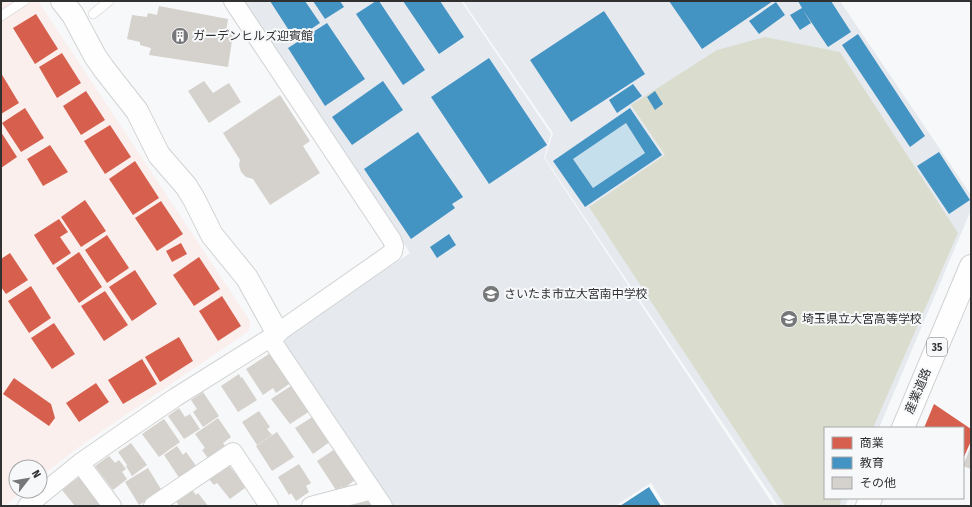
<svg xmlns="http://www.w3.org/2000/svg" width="972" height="507" viewBox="0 0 972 507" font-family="'Fira Sans Condensed','Noto Sans JP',sans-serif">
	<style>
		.commercial { fill: #faefed }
		.built { fill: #e6eaef }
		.green { fill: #daddce }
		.water { fill: #c5dfec }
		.shops { fill: #d6604d }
		.schools { fill: #4393c3; fill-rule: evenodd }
		.building { fill: #d5d1cc }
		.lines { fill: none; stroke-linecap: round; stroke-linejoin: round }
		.lane-casing { stroke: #d1d2d2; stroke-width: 10 }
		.street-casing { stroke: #d1d2d2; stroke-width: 20 }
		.secondary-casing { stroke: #d1d2d2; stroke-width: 24 }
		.primary-casing { stroke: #d1d2d2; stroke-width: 24 }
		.lane { stroke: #fefefe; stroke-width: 9 }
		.street { stroke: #fefefe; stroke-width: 18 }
		.secondary { stroke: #fefefe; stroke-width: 22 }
		.primary { stroke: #fefefe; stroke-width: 22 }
		.labels { text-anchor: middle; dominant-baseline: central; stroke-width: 4; stroke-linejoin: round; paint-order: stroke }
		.shield { fill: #f6f8fa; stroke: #6c6d6e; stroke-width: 1 }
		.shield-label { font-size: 11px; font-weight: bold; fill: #313132 }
		.poi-label { font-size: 12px; fill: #313132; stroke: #f6f8fa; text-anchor: start }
		.street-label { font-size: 12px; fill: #313132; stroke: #f6f8fa }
	</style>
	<rect width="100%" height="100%" fill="#f7f8f9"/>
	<polygon class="commercial" points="1,1 38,1 250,321 249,331 80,446 40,477 40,467 16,467 16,491 23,491 4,506 1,506"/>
	<g class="built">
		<polygon points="244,1 461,1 551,134 544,158 774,506 666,506 651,483 615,506 391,506 284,347 286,336 410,253"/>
		<polygon points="463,1 840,1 971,195 971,210 879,428 825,428 825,498 849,498 845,506 778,506 545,158 553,133"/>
	</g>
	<polygon class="green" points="765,37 840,52 958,233 873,428 825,428 825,498 842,498 839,506 785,506 589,207 665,155 631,105 717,50"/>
	<polygon class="water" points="626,123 645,153 593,188 573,159"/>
	<g class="shops">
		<polygon points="36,14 58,49 35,64 13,28"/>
		<polygon points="62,53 81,83 57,98 39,67"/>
		<polygon points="1,73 19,103 1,114"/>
		<polygon points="86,91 105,120 81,135 63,106"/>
		<polygon points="25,108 44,138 21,152 2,123"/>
		<polygon points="110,125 131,157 105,174 84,141"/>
		<polygon points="1,132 17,157 1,168"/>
		<polygon points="50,145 68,172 43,186 27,159"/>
		<polygon points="135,161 159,198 133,215 109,179"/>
		<polygon points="85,200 106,231 81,247 61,217"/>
		<polygon points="161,201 183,234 157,251 135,218"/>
		<polygon points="59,219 68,232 60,237 71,253 53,265 34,235"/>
		<polygon points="107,235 129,268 107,283 85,250"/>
		<polygon points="181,243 187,254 172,262 166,251"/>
		<polygon points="79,252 102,287 79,303 56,268"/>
		<polygon points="10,253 28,280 6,294 1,287 1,259"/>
		<polygon points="199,257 220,289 194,306 173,275"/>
		<polygon points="135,270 157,304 132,321 109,287"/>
		<polygon points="31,286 51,318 29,333 8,301"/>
		<polygon points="105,291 128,325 104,341 81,306"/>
		<polygon points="222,296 241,326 218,341 199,311"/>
		<polygon points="54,323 75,354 52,369 31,338"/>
		<polygon points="179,337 193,361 160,382 145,357"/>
		<polygon points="142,359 157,384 123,404 108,380"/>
		<polygon points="14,378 51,404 55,418 49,426 3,394"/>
		<polygon points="96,383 109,402 79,422 66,403"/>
		<polygon points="934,404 971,429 971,441 963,459 963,428 924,428"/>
	</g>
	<g class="schools">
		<polygon points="270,1 305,1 320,23 299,37 294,30 290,32"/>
		<polygon points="313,1 340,1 344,7 325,19"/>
		<polygon points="376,1 379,1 425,70 403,85 356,14"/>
		<polygon points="403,1 440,1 464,37 439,54"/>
		<polygon points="669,1 773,1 702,49"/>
		<polygon points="798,1 831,1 851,32 828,47 803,10 811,23 800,30 790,15 802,8"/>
		<polygon points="776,2 785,15 759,34 749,21"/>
		<polygon points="604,11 645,74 571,122 530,60"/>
		<polygon points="327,23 365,79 325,106 288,48"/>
		<polygon points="858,34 925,136 910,147 842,45"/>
		<polygon points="489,58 547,145 489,184 431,97"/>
		<polygon points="383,81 403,110 352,145 332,117"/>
		<polygon points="633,84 642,96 617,113 609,100"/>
		<polygon points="655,91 663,104 655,110 647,97"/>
		<path d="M630,108l32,47 -77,52 -32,-46zM626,123l19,30 -52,35 -20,-29z"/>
		<polygon points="418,132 463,197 452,204 455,208 411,239 364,169"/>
		<polygon points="939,152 970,200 949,214 917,166"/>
		<polygon points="449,234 456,245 437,258 430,247"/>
		<polygon points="649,487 661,506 620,506"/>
	</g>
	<g class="building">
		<polygon points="159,6 228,19 226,32 233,34 228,67 149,55 151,48 140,45 140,42 127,39 132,15 147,17 148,13 157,15"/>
		<polygon points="204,81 213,93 229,83 241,102 209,123 188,91"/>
		<polygon points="280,95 310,141 303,146 320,173 270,205 253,179 246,177 241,172 239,165 240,160 223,133"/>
		<polygon points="272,352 292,382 276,393 273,388 263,395 246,369"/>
		<polygon points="239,374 241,378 242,377 257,400 238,412 221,386"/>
		<polygon points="291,386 295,392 296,390 310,411 290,424 271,399"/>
		<polygon points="203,392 219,416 203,427 193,412 197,409 191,400"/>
		<polygon points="179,408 185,417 190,414 200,429 184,439 168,416"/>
		<polygon points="259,411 270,427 267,429 272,435 257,445 242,422"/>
		<polygon points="314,416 331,441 313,454 295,428"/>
		<polygon points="218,418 231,437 223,443 225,446 219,450 221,453 210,461 202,450 205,448 195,434"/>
		<polygon points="164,419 180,442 159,457 142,434"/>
		<polygon points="277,432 294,457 272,471 256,446"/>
		<polygon points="131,443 147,465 132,476 126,466 127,465 118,452"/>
		<polygon points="177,446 183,455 186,452 197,467 180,479 164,455"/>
		<polygon points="971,446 971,469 963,466"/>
		<polygon points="335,449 355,480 343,489 342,487 336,490 317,461"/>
		<polygon points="109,456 115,463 119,460 126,469 122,472 127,479 113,490 95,466"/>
		<polygon points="228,464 235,473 239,471 249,485 230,499 217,483 214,485 207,477"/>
		<polygon points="299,464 311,483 306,486 309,492 296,501 291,493 289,495 278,477"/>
		<polygon points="148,468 162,491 139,505 125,482"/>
		<polygon points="80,476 103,506 75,506 62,490"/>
		<polygon points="190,487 196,495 198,493 208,506 179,506 174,498"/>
		<polygon points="365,495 373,506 348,506"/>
	</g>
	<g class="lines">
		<defs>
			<g id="lane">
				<polyline points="93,14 109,1"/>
				<polyline points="1,16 24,1"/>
			</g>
			<g id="street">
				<polyline points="270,338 383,506"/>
				<polyline points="80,463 112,506"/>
				<polyline points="27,506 80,463 129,429 176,397 270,338 393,252 394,246 392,240 233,1"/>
				<polyline points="153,506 233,452 269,506"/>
				<polyline points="311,506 372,490"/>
			</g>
			<polyline id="secondary" points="62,1 73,15 95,56 104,69 137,111 159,155 186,186 194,199 212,235 247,278 277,332"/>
			<g id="primary">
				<polyline points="903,428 971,266"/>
				<polyline points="867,506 871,498"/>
			</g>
		</defs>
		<use href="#lane" class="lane-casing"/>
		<use href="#street" class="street-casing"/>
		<use href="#secondary" class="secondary-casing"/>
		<use href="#primary" class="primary-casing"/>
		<use href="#lane" class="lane"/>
		<use href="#street" class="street"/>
		<use href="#secondary" class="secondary"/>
		<use href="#primary" class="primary"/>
	</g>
	<defs>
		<symbol id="building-disc" viewBox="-11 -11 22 22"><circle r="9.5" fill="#767778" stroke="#f6f8fa"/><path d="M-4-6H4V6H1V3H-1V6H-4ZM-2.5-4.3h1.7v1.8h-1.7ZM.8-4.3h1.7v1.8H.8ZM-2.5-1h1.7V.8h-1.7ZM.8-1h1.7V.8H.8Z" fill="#fff"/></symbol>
		<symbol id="school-disc" viewBox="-11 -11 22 22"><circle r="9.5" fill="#767778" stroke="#f6f8fa"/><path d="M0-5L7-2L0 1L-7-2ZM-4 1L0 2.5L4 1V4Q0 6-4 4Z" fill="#fff"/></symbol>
	</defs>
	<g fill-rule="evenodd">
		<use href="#building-disc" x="170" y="26" width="20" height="20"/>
		<use href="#school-disc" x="481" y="284" width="20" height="20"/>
		<use href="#school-disc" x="779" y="309" width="20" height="20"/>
	</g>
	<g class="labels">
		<rect class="shield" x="927" y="338" width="20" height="18" rx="3"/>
		<g class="shield-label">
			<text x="937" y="347">35</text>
		</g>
		<g class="poi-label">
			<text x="193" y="36">ガーデンヒルズ迎賓館</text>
			<text x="504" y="294">さいたま市立大宮南中学校</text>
			<text x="802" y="319">埼玉県立大宮高等学校</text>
		</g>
		<g class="street-label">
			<text transform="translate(918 391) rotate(-67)">産業道路</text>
		</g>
	</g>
	<rect width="972" height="507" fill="none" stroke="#313132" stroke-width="4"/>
	<rect x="824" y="427" width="140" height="72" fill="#f6f8fa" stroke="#a7a8aa"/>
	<rect x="832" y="437" width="20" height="12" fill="#d6604d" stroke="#a7a8aa"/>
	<text x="860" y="447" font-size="12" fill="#313132">商業</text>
	<rect x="832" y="457" width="20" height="12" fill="#4393c3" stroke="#a7a8aa"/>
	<text x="860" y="467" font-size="12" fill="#313132">教育</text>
	<rect x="832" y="477" width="20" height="12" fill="#d5d1cc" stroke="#a7a8aa"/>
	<text x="860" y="487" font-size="12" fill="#313132">その他</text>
	<g transform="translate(28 479) rotate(59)"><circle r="19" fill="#f6f8fa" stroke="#a7a8aa"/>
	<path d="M0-3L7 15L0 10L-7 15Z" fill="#767778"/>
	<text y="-6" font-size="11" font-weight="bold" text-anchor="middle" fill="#313132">N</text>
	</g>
</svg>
